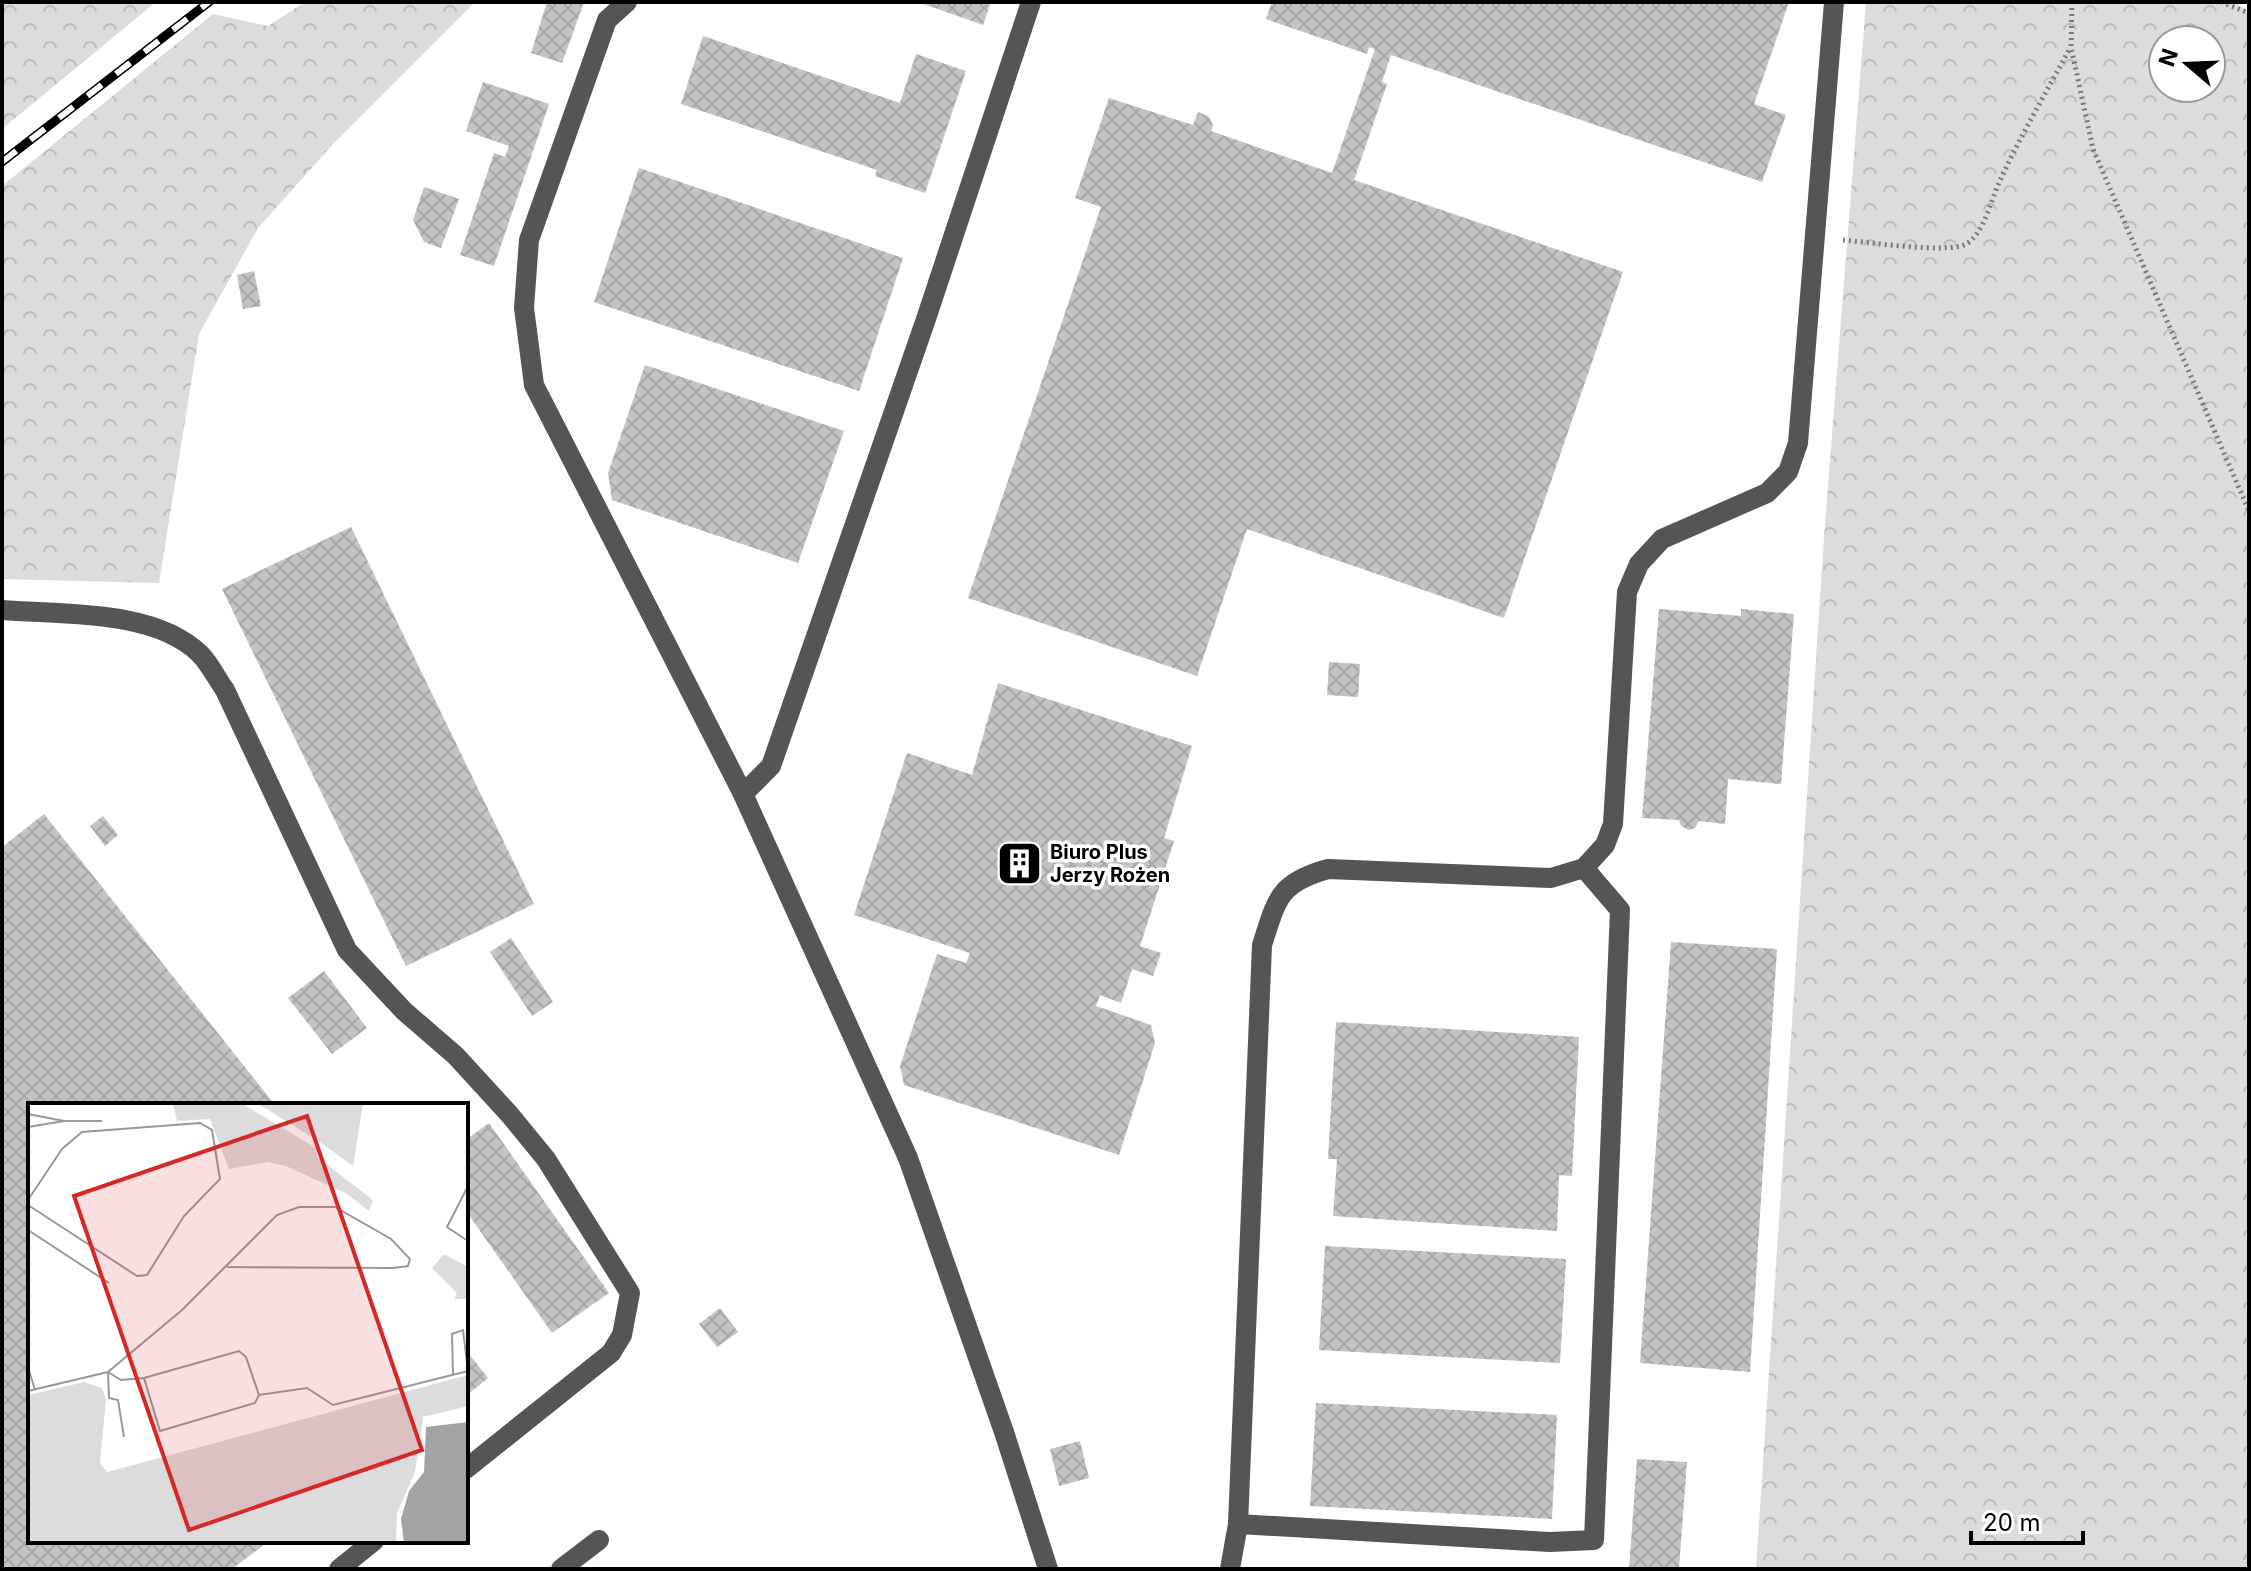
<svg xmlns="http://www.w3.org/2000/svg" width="2251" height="1571" viewBox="0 0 2251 1571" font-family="Inter,sans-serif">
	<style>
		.forest { fill: url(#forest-crowns); fill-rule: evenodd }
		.building { fill: url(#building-cross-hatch) }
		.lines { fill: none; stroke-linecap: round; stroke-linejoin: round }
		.path { stroke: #777; stroke-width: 5; stroke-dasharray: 2 4; stroke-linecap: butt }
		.minor { stroke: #555; stroke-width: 20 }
		.rail-casing { stroke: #000; stroke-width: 9 }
		.rail { stroke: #fff; stroke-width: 6; stroke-dasharray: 18; stroke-linecap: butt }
		.labels { text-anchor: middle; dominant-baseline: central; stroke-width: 7; stroke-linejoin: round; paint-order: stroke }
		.poi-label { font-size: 20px; font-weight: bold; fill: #000; stroke: #fff; text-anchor: start }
		.inset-road { fill: none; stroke: #999; stroke-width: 2 }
		.view { fill: #d62828; fill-opacity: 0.15; stroke: #d62828; stroke-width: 4 }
		.inset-edge { fill: none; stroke: #000; stroke-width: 4 }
	</style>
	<defs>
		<pattern id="forest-crowns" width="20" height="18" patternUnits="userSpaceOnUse" patternTransform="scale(2)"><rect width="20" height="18" fill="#dcdcdc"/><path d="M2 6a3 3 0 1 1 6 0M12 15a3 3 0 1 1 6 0" fill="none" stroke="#bbb"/></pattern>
		<pattern id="building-cross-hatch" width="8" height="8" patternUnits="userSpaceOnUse" patternTransform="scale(2)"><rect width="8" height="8" fill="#c4c4c4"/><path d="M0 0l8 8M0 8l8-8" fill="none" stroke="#a7a7a7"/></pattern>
	</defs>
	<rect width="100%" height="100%" fill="#fff"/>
	<g class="forest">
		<polygon points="2,2 156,2 2,129"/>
		<polygon points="305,2 475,2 334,143 258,228 199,334 159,583 2,579 2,186 213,14 268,26"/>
		<path d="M1866,2h367l16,10v1557h-493l68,-1032zM2163,40h48v48h-48z"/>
	</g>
	<g class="building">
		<polygon points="547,2 584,2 562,63 531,53"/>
		<polygon points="918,2 991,2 983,25"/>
		<polygon points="1272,2 1789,2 1754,104 1786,115 1762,182 1391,55 1382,82 1387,84 1354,180 1623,272 1504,618 1247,529 1197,676 968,598 1101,207 1075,198 1109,98 1193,125 1198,112 1208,116 1213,125 1211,131 1332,173 1375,49 1369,47 1367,54 1266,19"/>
		<polygon points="703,36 900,103 916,54 966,71 925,193 875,176 877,170 681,104"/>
		<polygon points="483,82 549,104 494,266 460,255 494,153 505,157 509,146 466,131"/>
		<polygon points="639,168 903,258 859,391 594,302"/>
		<polygon points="424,187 459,199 441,248 424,242 413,220"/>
		<polygon points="254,271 261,306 243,309 237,275"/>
		<polygon points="645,365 844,431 798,563 612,500 608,473"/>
		<polygon points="351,527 534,904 406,966 222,589"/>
		<polygon points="1659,609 1741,616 1741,609 1794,614 1781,784 1728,779 1725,824 1699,821 1695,828 1689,830 1681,826 1679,820 1642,818"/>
		<polygon points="1329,662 1360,664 1358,697 1327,695"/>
		<polygon points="998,683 1192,746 1164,838 1174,841 1140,946 1161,953 1153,976 1132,969 1121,1003 1100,995 1096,1006 1151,1025 1155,1043 1119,1155 904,1085 900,1066 937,954 966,963 970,953 854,915 907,753 972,775"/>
		<polygon points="44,814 275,1105 30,1105 30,1541 269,1541 232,1569 2,1569 2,847"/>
		<polygon points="103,816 118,835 105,846 90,826"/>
		<polygon points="511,938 553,1002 532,1016 490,952"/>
		<polygon points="1671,942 1777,949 1750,1372 1640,1363"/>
		<polygon points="324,971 367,1028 332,1054 288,998"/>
		<polygon points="1336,1022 1579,1037 1572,1176 1559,1175 1557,1231 1333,1216 1337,1159 1328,1159"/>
		<polygon points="489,1123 609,1293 552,1333 466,1211 466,1140"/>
		<polygon points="1325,1246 1566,1259 1560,1363 1319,1350"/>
		<polygon points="720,1308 738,1332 717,1347 699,1324"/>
		<polygon points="466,1350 488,1378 466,1396"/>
		<polygon points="1316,1403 1557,1415 1552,1519 1310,1506"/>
		<polygon points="1080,1441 1089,1478 1059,1486 1050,1449"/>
		<polygon points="1637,1459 1687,1462 1679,1569 1629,1569"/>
	</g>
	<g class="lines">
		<g class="path">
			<polyline points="2072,2 2071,47 2093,149 2249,511"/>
			<polyline points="2221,2 2249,13"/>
			<path d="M1843,240c25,2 104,14 123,4 17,-9 25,-43 32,-59 21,-47 48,-92 72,-137"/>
		</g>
		<g class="minor">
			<polyline points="627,2 607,20 529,240 524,308 534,385 743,794 908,1158 1004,1432 1048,1569"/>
			<path d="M2,610c60,5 152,-1 198,44 10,10 17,25 25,36l122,260 57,61 52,45 54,59 36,44 84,134 -8,42 -11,18 -145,116"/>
			<polyline points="743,794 771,766 926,319 1031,2"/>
			<polyline points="1238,1524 1550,1542 1594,1540 1620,910 1584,868"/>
			<polyline points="339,1569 374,1541"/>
			<polyline points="561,1569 599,1540"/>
			<path d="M1230,1569l8,-45 24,-579c15,-46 16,-62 66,-76l223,9 33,-10 21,-23 8,-21 14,-232 12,-28 23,-25 105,-46 21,-21 10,-29 36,-441"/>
		</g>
		<defs>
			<polyline id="rail" points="2,162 209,2"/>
		</defs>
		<use href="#rail" class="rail-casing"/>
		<use href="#rail" class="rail"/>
	</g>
	<defs>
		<symbol id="building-square" viewBox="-11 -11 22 22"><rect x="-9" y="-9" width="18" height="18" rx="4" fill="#000" stroke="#fff"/><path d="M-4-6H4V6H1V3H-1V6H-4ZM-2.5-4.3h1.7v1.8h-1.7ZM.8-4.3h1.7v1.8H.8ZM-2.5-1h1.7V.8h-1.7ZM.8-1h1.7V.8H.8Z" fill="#fff"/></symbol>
	</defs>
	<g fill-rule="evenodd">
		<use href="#building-square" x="994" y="838" width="51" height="51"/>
	</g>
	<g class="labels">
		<g class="poi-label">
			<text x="1050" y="852">Biuro Plus<tspan x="1050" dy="23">Jerzy Rożen</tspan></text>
		</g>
	</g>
	<g transform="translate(28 1103)">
		<rect width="440" height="440" fill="#fff"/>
		<path d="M145,0h68l75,45 1,9 56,43 -4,11 -22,-17 -61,-28 -18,-4 -39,7 -19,-50 -33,2zM229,0h106l-10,63 -35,-25zM416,151l24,13v32h-14l3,-6 -25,-25zM440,272v31l-45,11 -8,55 -18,41 -1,30h-368v-148l56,-13 18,6 4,11 -6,64 7,9z" fill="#dcdcdc"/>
		<path d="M440,319v121h-64l-3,-24 8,-28 15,-19 2,-45z" fill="#a3a3a3"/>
		<path class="inset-road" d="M0,11l36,7 -36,6M36,18h38M440,83l-21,41 21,14M0,97l34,-51 20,-17 118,-9 12,7 8,49 -36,37 -37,59 -10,1 -109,-71M0,127l81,53M0,264l7,23M80,269l13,8 23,-2 95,-27 7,6 13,38 48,-7 26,17 135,-34 -5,-41 -11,4 1,40M116,275l16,53 95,-28 4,-8M0,288l80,-19M96,334l-6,-37 -9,-2 -1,-26 74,-62 95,-95 22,-8h36l56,32 19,20 -2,7 -15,2 -166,-1"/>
		<path class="view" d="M279,13l115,334 -233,80 -115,-334z"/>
		<rect width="440" height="440" class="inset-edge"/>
	</g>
	<rect width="2251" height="1571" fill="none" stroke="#000000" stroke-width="8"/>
	<g transform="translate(2187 64) rotate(289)"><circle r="38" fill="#ffffff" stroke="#999999" stroke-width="2"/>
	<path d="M0-6L14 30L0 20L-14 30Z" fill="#000000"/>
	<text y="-12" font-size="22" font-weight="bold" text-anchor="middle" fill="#000000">N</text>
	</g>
	<path d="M1971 1531v12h112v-12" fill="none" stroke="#000000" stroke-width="4"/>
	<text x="1983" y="1531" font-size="24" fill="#000000" stroke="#ffffff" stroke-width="6" paint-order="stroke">20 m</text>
</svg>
